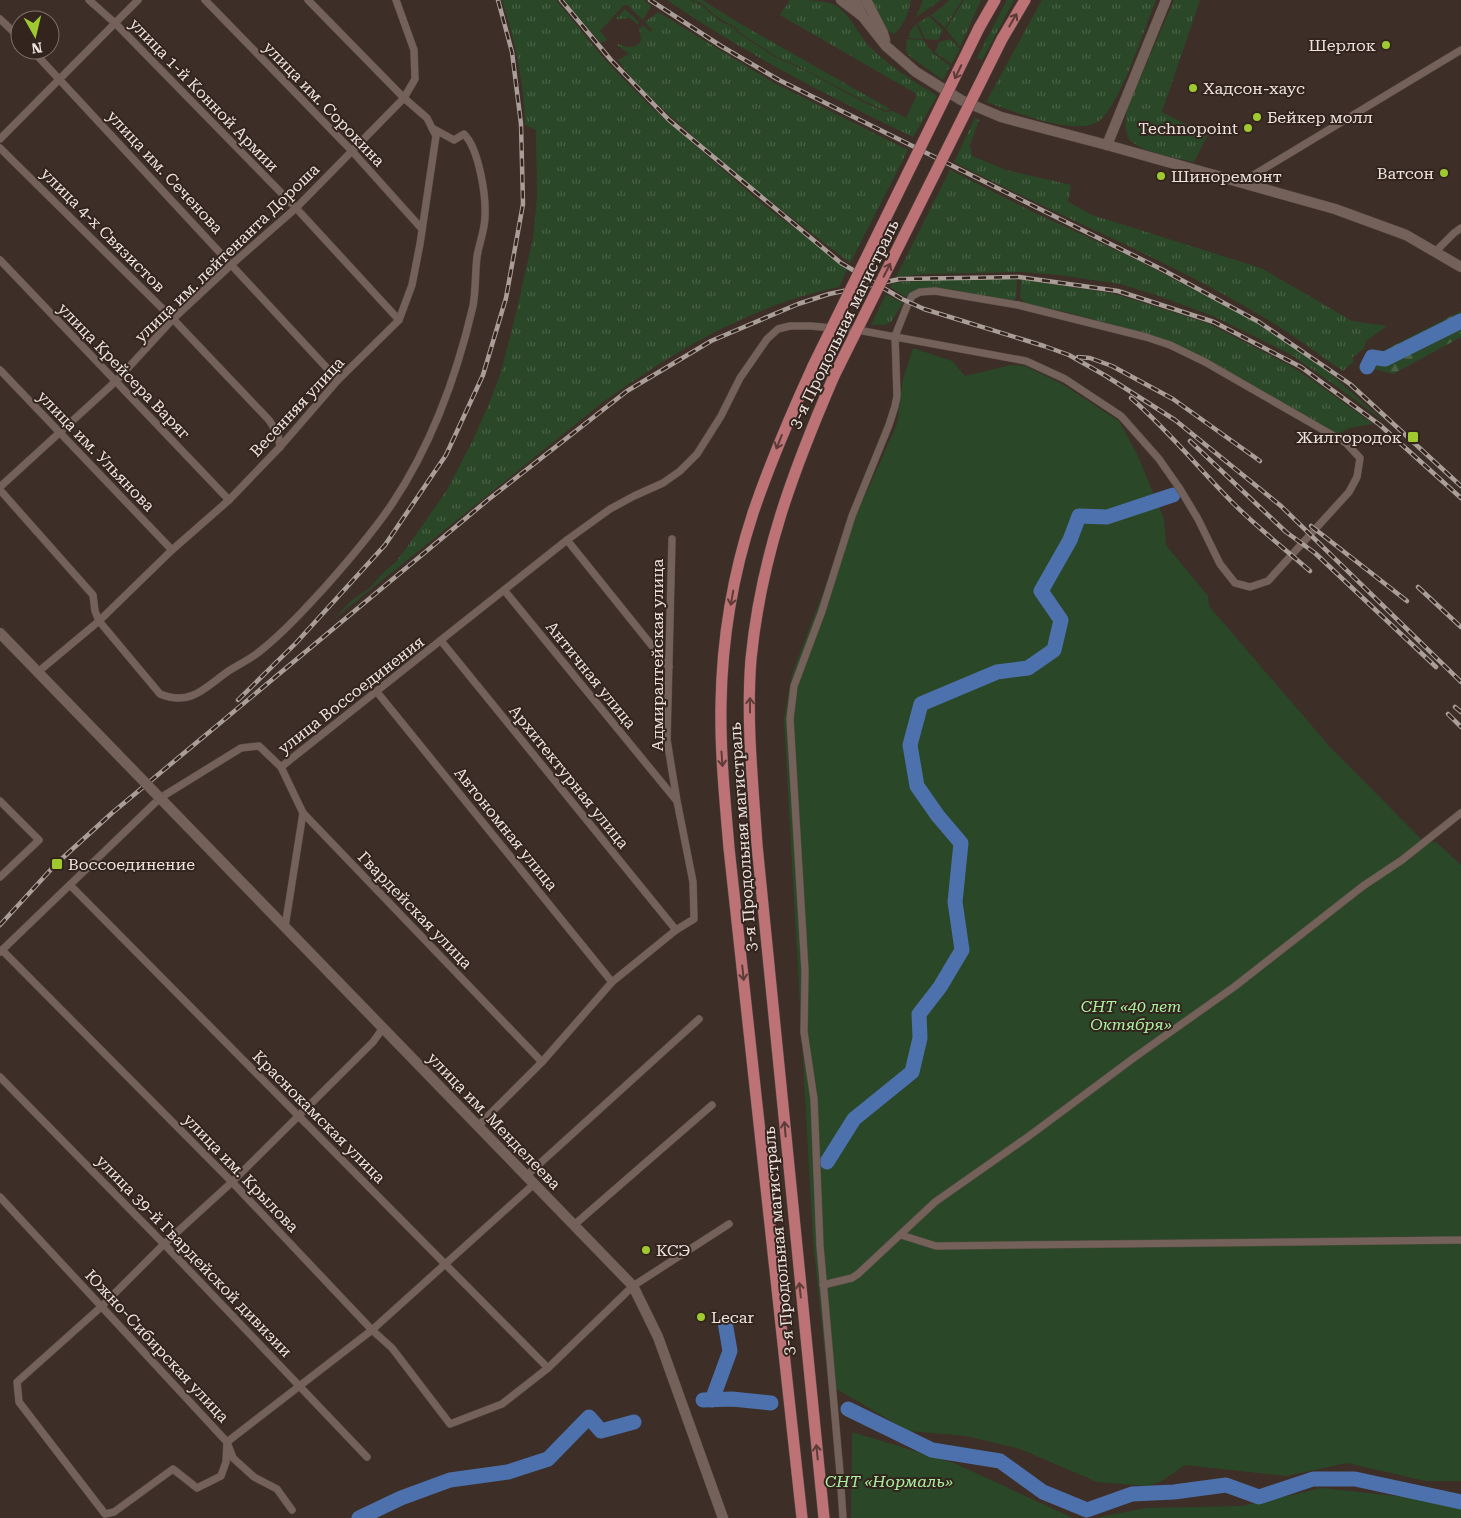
<svg xmlns="http://www.w3.org/2000/svg" width="1461" height="1518" viewBox="0 0 1461 1518" font-family="'Roboto Serif',serif">
	<style>
		.grass { fill: url(#grass-tufts) }
		.forest { fill: url(#forest-firs) }
		.garden { fill: #2a4827 }
		.lines { fill: none; stroke-linecap: round; stroke-linejoin: round }
		.river { stroke: #4c71ad; stroke-width: 15 }
		.minor-casing { stroke: #584b46; stroke-width: 8 }
		.secondary-casing { stroke: #584b46; stroke-width: 11 }
		.trunk-casing { stroke: #584b46; stroke-width: 12 }
		.minor { stroke: #74625a; stroke-width: 7 }
		.secondary { stroke: #74625a; stroke-width: 10 }
		.trunk { stroke: #bd7276; stroke-width: 11 }
		.rail-casing { stroke: #aa9e99; stroke-width: 4.5 }
		.rail { stroke: #33241e; stroke-width: 2.5; stroke-dasharray: 8; stroke-linecap: butt }
		.secondary-bridge-casing { stroke: #584b46; stroke-width: 11; stroke-linecap: butt }
		.trunk-bridge-casing { stroke: #584b46; stroke-width: 12; stroke-linecap: butt }
		.secondary-bridge { stroke: #74625a; stroke-width: 10 }
		.trunk-bridge { stroke: #bd7276; stroke-width: 11 }
		.oneway { stroke: #5c3b38 }
		.poi-dot { fill: #9eca2f; stroke: #33241e; stroke-width: 2 }
		.labels { text-anchor: middle; dominant-baseline: central; stroke-width: 4; stroke-linejoin: round; paint-order: stroke }
		.poi-label { font-size: 16px; fill: #ede3de; stroke: #33241e; text-anchor: start }
		.street-label { font-size: 16px; fill: #ede3de; stroke: #33241e }
		.park-label { font-size: 16px; font-style: italic; fill: #a8f2a0; stroke: #33241e }
	</style>
	<defs>
		<pattern id="grass-tufts" width="24" height="20" patternUnits="userSpaceOnUse" patternTransform="scale(1.25)"><rect width="24" height="20" fill="#2a4827"/><path d="M3 7l-1-3M5 7V3M7 7l1-3M15 17l-1-3M17 17v-4M19 17l1-3" fill="none" stroke="#496246"/></pattern>
		<pattern id="forest-firs" width="22" height="20" patternUnits="userSpaceOnUse" patternTransform="scale(1.25)"><rect width="22" height="20" fill="#2a4827"/><path d="M5 1l3.5 6h-7zM16 11l3.5 6h-7z" fill="#496246"/></pattern>
	</defs>
	<rect width="100%" height="100%" fill="#3d2e27"/>
	<g class="grass">
		<path d="M502,0h54l49,60 46,47 115,100 82,61 -9,19c-87,18 -164,63 -236,115l-269,217 18,-19 18,-12 13,-15 13,-11 14,-19 37,-53 25,-48 16,-36 13,-34 16,-63 16,-71 4,-41 -1,-67 -11,-5c-1,-42 -10,-85 -23,-125z"/>
		<polygon points="564,0 644,0 651,6 643,20 627,5 624,5 600,31 607,40 601,43"/>
		<path d="M667,0h23l11,5 19,16 14,7 4,5 35,23 35,16 57,31 21,9 7,-1 13,7 10,-21 -1,-4 -135,-78 10,-15c14,0 33,0 45,5 16,10 22,28 34,41 20,20 44,35 68,50l-24,41c-84,-41 -168,-83 -246,-137z"/>
		<polygon points="692,0 702,0 744,26 890,109 887,111 866,102 802,68 777,57 740,33 736,28 717,17 701,3"/>
		<path d="M872,0h39c-2,12 -8,27 -17,34 -11,-4 -18,-24 -22,-34z"/>
		<polygon points="923,0 941,0 916,17"/>
		<polygon points="949,0 962,0 945,28 931,15 942,7"/>
		<polygon points="964,0 981,0 960,47 946,29"/>
		<polygon points="1007,0 1014,0 982,60 977,58"/>
		<path d="M1042,0h114c-11,27 -36,105 -56,120 -5,4 -12,6 -18,6 -28,2 -69,-15 -96,-24z"/>
		<path d="M1174,0h26l-38,112 45,24 -13,26c-16,-4 -58,-10 -66,-25 -4,-9 -2,-19 -1,-28z"/>
		<polygon points="625,9 639,22 638,25 630,18 617,19 616,18"/>
		<path d="M658,12l116,71 134,67 -58,113c-55,-43 -111,-85 -163,-132 -24,-22 -50,-44 -69,-71l11,-6 -12,-9 2,-1c6,4 16,5 21,-2 2,-3 0,-10 -1,-13l4,-4 7,7 2,-2 -7,-8z"/>
		<polygon points="929,16 943,30 938,40 925,39 918,23"/>
		<polygon points="916,24 923,39 908,38 911,30"/>
		<polygon points="907,39 923,40 933,53 950,66 943,80 908,55 906,50"/>
		<polygon points="950,39 960,49 951,64 935,52 939,42"/>
		<path d="M975,118l4,2 -9,25 2,11 34,14 65,15 -3,17 24,13 169,53 91,53 35,5 -21,15 -2,7 -12,10 2,3 -11,10c-25,-17 -49,-36 -75,-51 -100,-61 -211,-104 -314,-158z"/>
		<polygon points="950,170 1035,213 1137,260 1252,320 1325,369 1389,425 1339,388 1290,354 1213,316 1156,295 1120,284 1059,275 1022,272 924,274 896,277"/>
		<path d="M960,279h57l-1,20 -7,2c-24,-4 -86,-23 -103,-4l-16,-10 3,-4 9,-1z"/>
		<polygon points="1021,279 1115,294 1207,323 1289,365 1312,380 1373,424 1350,428 1337,434 1150,335 1066,312 1025,304 1020,297"/>
		<polygon points="886,295 903,303 891,322 885,325 871,325"/>
	</g>
	<polygon class="forest" points="1461,311 1461,337 1393,374 1370,368 1379,353"/>
	<g class="garden">
		<polygon points="913,348 952,361 965,376 1011,365 1025,366 1062,384 1119,421 1137,454 1164,519 1166,545 1208,596 1209,606 1330,747 1421,839 1436,842 1461,865 1461,1481 1425,1481 1347,1463 1287,1476 1185,1465 1162,1481 1148,1486 1097,1482 1020,1449 966,1436 908,1431 828,1384 813,1241 784,719 792,674 828,579 897,424 903,379"/>
		<polygon points="852,1432 954,1463 1073,1518 851,1518"/>
		<polygon points="1322,1488 1461,1503 1461,1518 1095,1518 1145,1508 1242,1506"/>
	</g>
	<g class="lines">
		<g class="river">
			<polyline points="1367,367 1372,357 1385,359 1461,321"/>
			<polyline points="827,1162 854,1119 912,1072 920,1038 919,1014 940,987 962,950 955,902 961,843 938,816 917,786 910,745 921,704 997,672 1028,668 1054,650 1061,620 1041,591 1070,540 1079,516 1107,517 1173,495"/>
			<polyline points="703,1400 732,1399 771,1403"/>
			<polyline points="712,1400 730,1351 725,1322"/>
			<polyline points="848,1409 932,1450 1000,1461 1043,1492 1087,1510 1132,1494 1174,1492 1226,1485 1259,1497 1313,1479 1355,1479 1461,1502"/>
			<polyline points="359,1518 401,1498 450,1480 508,1472 548,1459 589,1417 601,1431 634,1422"/>
		</g>
		<defs>
			<g id="minor">
				<polyline points="89,0 116,24 296,208 399,320"/>
				<polyline points="205,0 352,151 422,229"/>
				<polyline points="0,19 20,38"/>
				<polyline points="32,50 338,380"/>
				<polyline points="0,139 138,0"/>
				<polyline points="0,148 173,319 269,420 278,434 280,447"/>
				<polyline points="1242,182 1461,50"/>
				<polyline points="1436,251 1454,233 1461,228"/>
				<polyline points="0,260 229,500"/>
				<polyline points="0,370 172,550"/>
				<polyline points="0,487 116,381 173,319 232,264 296,208 404,98 415,79 414,50 396,0"/>
				<path d="M0,490l93,105 2,16 4,10 61,73c32,13 46,-8 70,-24 10,-6 20,-11 29,-18 24,-19 46,-43 67,-66 23,-26 47,-54 66,-82 40,-60 65,-129 81,-198 3,-16 2,-33 4,-49 2,-14 8,-27 8,-41 1,-21 -6,-67 -21,-82l-10,6 -22,-12"/>
				<polyline points="567,540 669,667"/>
				<polyline points="504,590 676,800"/>
				<polyline points="442,642 676,930"/>
				<polyline points="38,672 99,621 172,550 229,500 280,447 338,380 399,320 412,285 420,244 436,136 427,118 404,98 308,0"/>
				<polyline points="377,692 612,982"/>
				<polyline points="281,767 567,540 610,509 634,496 663,483 680,471 697,454 721,416 740,378 767,339 778,329 790,326 811,326 863,331 1026,361 1065,379 1121,416 1159,459 1180,489 1198,519 1220,564 1235,583 1250,587 1268,581 1349,492 1357,477 1360,458 1346,443 1205,362 1170,345 1146,337 1018,305 935,291 920,292 912,296 907,306 895,336 897,396 895,406 889,425 852,516 822,611 794,686 790,719 805,971 804,1032 814,1099 820,1246 840,1473 843,1518"/>
				<polyline points="0,801 39,840 0,877"/>
				<polyline points="70,885 548,1368"/>
				<polyline points="285,927 303,813"/>
				<polyline points="2,950 232,1182 372,1330 392,1348 450,1424 502,1404 548,1368 633,1286 729,1224"/>
				<polyline points="0,952 160,798 241,748 259,746 281,767 303,813 542,1062"/>
				<polyline points="383,1028 373,1042 232,1182 164,1244 101,1307 17,1382 19,1402 105,1514 114,1512 173,1469 197,1488 221,1476 226,1462 227,1442 372,1330 534,1184"/>
				<polyline points="0,1077 164,1244 367,1457"/>
				<polyline points="478,1126 542,1062 612,982 676,930 694,919 693,882 677,801 667,740 672,539"/>
				<polyline points="526,1176 699,1019"/>
				<polyline points="0,1197 227,1442 233,1458 254,1477 277,1489 292,1510"/>
				<polyline points="574,1225 712,1105"/>
				<polyline points="901,1235 936,1246 1461,1240"/>
				<polyline points="823,1285 852,1278 858,1274 935,1202 1029,1136 1135,1057 1234,987 1363,886 1402,860 1461,813"/>
			</g>
			<g id="secondary">
				<polyline points="841,0 862,16"/>
				<polyline points="855,0 863,17 886,46 916,72 961,100 1001,117 1107,145 1335,209 1406,235 1461,267"/>
				<polyline points="866,0 883,33 885,40"/>
				<polyline points="1107,145 1166,0"/>
				<polyline points="0,633 126,763"/>
				<polyline points="160,798 633,1286 658,1337 723,1518"/>
			</g>
			<g id="trunk">
				<polyline points="979,28 995,0"/>
				<polyline points="1002,39 1025,0"/>
				<path d="M802,1518l-73,-670c-4,-48 -9,-96 -8,-144 1,-64 12,-130 32,-191 17,-50 38,-99 60,-147"/>
				<path d="M824,1518l-67,-673c-4,-61 -11,-124 -6,-186 10,-103 42,-188 83,-283"/>
			</g>
		</defs>
		<use href="#minor" class="minor-casing"/>
		<use href="#secondary" class="secondary-casing"/>
		<use href="#trunk" class="trunk-casing"/>
		<use href="#minor" class="minor"/>
		<use href="#secondary" class="secondary"/>
		<use href="#trunk" class="trunk"/>
		<defs>
			<g id="rail">
				<polyline points="561,0 611,60 669,120 841,263 902,299 924,309 1044,346 1069,355 1106,376 1175,420 1281,506 1461,682"/>
				<polyline points="650,0 721,46 779,80 1163,270 1259,322 1350,384 1461,486"/>
				<polyline points="1078,357 1090,358 1112,366 1173,399 1260,461"/>
				<path d="M1131,398c38,33 69,72 104,107 24,24 50,44 75,66"/>
				<polyline points="1190,441 1286,532 1315,553 1436,667"/>
				<polyline points="1311,526 1407,601"/>
				<polyline points="1418,587 1461,627"/>
				<polyline points="238,700 296,643 385,545 446,455 483,375 506,298 523,204 521,124 512,52 498,0"/>
				<polyline points="1455,707 1461,712"/>
				<polyline points="1448,714 1461,727"/>
				<polyline points="0,925 56,864 112,813 489,499 627,391 711,341 798,304 829,294 900,279 1019,277 1118,291 1214,322 1301,367 1380,425 1461,498"/>
			</g>
		</defs>
		<use href="#rail" class="rail-casing"/>
		<use href="#rail" class="rail"/>
		<defs>
			<polyline id="secondary-bridge" points="126,763 160,798"/>
			<g id="trunk-bridge">
				<polyline points="813,366 979,28"/>
				<polyline points="834,376 1002,39"/>
			</g>
		</defs>
		<use href="#secondary-bridge" class="secondary-bridge-casing"/>
		<use href="#trunk-bridge" class="trunk-bridge-casing"/>
		<use href="#secondary-bridge" class="secondary-bridge"/>
		<use href="#trunk-bridge" class="trunk-bridge"/>
	</g>
	<defs><path id="oneway-shaft" d="M-6 0H5M1.5-3L5.5 0L1.5 3" fill="none" stroke-width="1.6" stroke-linecap="round" stroke-linejoin="round" transform="scale(1.25)"/></defs>
	<g class="oneway">
		<use href="#oneway-shaft" transform="translate(1013 20) rotate(-60)"/>
		<use href="#oneway-shaft" transform="translate(958 72) rotate(116)"/>
		<use href="#oneway-shaft" transform="translate(887 270) rotate(-63)"/>
		<use href="#oneway-shaft" transform="translate(779 442) rotate(112)"/>
		<use href="#oneway-shaft" transform="translate(732 598) rotate(100)"/>
		<use href="#oneway-shaft" transform="translate(750 705) rotate(-90)"/>
		<use href="#oneway-shaft" transform="translate(722 759) rotate(86)"/>
		<use href="#oneway-shaft" transform="translate(743 973) rotate(84)"/>
		<use href="#oneway-shaft" transform="translate(785 1129) rotate(-95)"/>
		<use href="#oneway-shaft" transform="translate(800 1290) rotate(-96)"/>
		<use href="#oneway-shaft" transform="translate(817 1452) rotate(-96)"/>
	</g>
	<g class="poi-dot">
		<circle cx="1386" cy="45" r="5"/>
		<circle cx="1193" cy="88" r="5"/>
		<circle cx="1257" cy="117" r="5"/>
		<circle cx="1248" cy="128" r="5"/>
		<circle cx="1444" cy="173" r="5"/>
		<circle cx="1161" cy="176" r="5"/>
		<rect x="1407" y="431" width="12" height="12" rx="2.5"/>
		<rect x="51" y="858" width="12" height="12" rx="2.5"/>
		<circle cx="646" cy="1250" r="5"/>
		<circle cx="701" cy="1317" r="5"/>
	</g>
	<g class="labels">
		<g class="poi-label">
			<text x="1376" y="45" text-anchor="end">Шерлок</text>
			<text x="1203" y="88">Хадсон-хаус</text>
			<text x="1267" y="117">Бейкер молл</text>
			<text x="1238" y="128" text-anchor="end">Technopoint</text>
			<text x="1434" y="173" text-anchor="end">Ватсон</text>
			<text x="1171" y="176">Шиноремонт</text>
			<text x="1402" y="437" text-anchor="end">Жилгородок</text>
			<text x="68" y="864">Воссоединение</text>
			<text x="656" y="1250">КСЭ</text>
			<text x="711" y="1317">Lecar</text>
		</g>
		<g class="street-label">
			<text transform="translate(204 95) rotate(46)">улица 1-й Конной Армии</text>
			<text transform="translate(324 104) rotate(46)">улица им. Сорокина</text>
			<text transform="translate(165 172) rotate(47)">улица им. Сеченова</text>
			<text transform="translate(103 230) rotate(45)">улица 4-х Связистов</text>
			<text transform="translate(227 253) rotate(-44)">улица им. лейтенанта Дороша</text>
			<text transform="translate(844 324) rotate(-64)">3-я Продольная магистраль</text>
			<text transform="translate(124 371) rotate(46)">улица Крейсера Варяг</text>
			<text transform="translate(297 407) rotate(-47)">Весенняя улица</text>
			<text transform="translate(96 451) rotate(46)">улица им. Ульянова</text>
			<text transform="translate(657 655) rotate(-90)">Адмиралтейская улица</text>
			<text transform="translate(591 675) rotate(51)">Античная улица</text>
			<text transform="translate(351 695) rotate(-38)">улица Воссоединения</text>
			<text transform="translate(569 777) rotate(51)">Архитектурная улица</text>
			<text transform="translate(506 829) rotate(51)">Автономная улица</text>
			<text transform="translate(743 837) rotate(-94)">3-я Продольная магистраль</text>
			<text transform="translate(415 910) rotate(46)">Гвардейская улица</text>
			<text transform="translate(319 1117) rotate(45)">Краснокамская улица</text>
			<text transform="translate(494 1121) rotate(46)">улица им. Менделеева</text>
			<text transform="translate(241 1173) rotate(46)">улица им. Крылова</text>
			<text transform="translate(779 1241) rotate(-95)">3-я Продольная магистраль</text>
			<text transform="translate(194 1256) rotate(46)">улица 39-й Гвардейской дивизии</text>
			<text transform="translate(157 1346) rotate(47)">Южно-Сибирская улица</text>
		</g>
		<g class="park-label">
			<text x="1131" y="1006">СНТ «40 лет<tspan x="1131" dy="18">Октября»</tspan></text>
			<text x="889" y="1481">СНТ «Нормаль»</text>
		</g>
	</g>
	<g transform="translate(35 35) rotate(172)"><circle r="24" fill="#33241e" stroke="#7d706b"/>
	<path d="M0-4L9 19L0 12L-9 19Z" fill="#9eca2f"/>
	<text y="-8" font-size="14" font-weight="bold" text-anchor="middle" fill="#ede3de">N</text>
	</g>
</svg>
